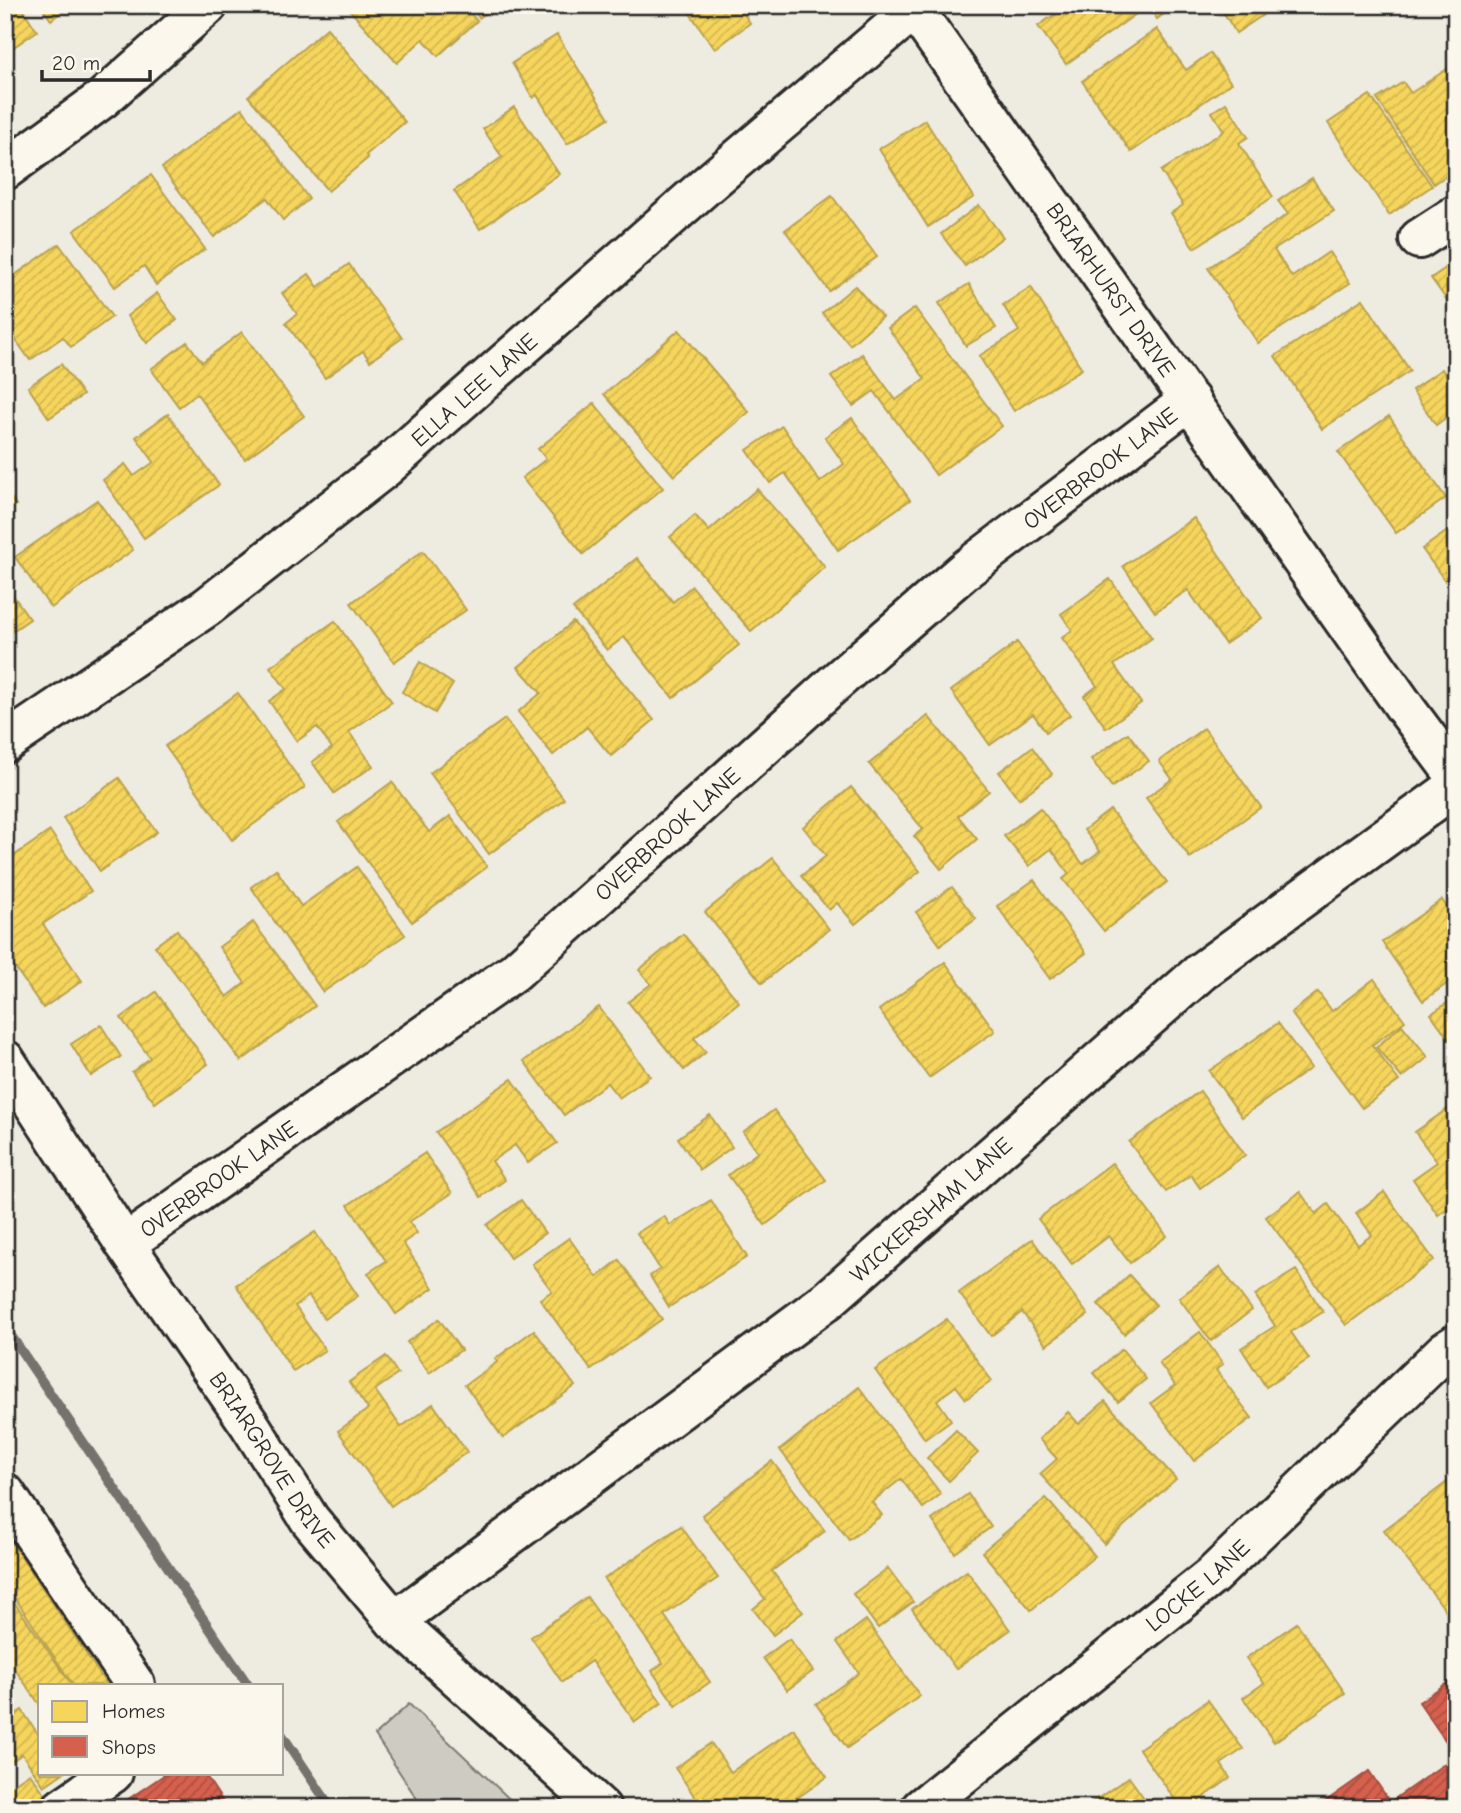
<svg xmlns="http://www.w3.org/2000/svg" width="1461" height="1813" viewBox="0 0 1461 1813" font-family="'Comic Neue',sans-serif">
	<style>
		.green { fill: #cecbc2; stroke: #7c7b76; stroke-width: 2 }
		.homes { fill: url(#homes-hatch); stroke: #b9a24d; stroke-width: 2 }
		.shops { fill: url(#shops-hatch); stroke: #a35043; stroke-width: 2 }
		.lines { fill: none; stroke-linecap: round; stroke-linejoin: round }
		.stream { stroke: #74726e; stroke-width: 10 }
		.minor-casing { stroke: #2b2b2b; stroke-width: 44 }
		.minor { stroke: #fbf7ec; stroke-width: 38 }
		.labels { text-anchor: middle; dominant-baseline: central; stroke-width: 7; stroke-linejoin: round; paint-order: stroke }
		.street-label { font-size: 23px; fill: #2b2b2b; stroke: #fbf7ec }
	</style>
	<defs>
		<pattern id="homes-hatch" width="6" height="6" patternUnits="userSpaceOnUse" patternTransform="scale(1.75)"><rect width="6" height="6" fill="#f6d55c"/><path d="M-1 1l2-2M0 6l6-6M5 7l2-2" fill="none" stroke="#d3b750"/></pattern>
		<pattern id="shops-hatch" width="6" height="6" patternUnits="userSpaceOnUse" patternTransform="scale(1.75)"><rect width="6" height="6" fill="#d6604d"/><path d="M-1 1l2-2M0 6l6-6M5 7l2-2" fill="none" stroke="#ae4f40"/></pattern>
	</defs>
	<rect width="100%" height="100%" fill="#eeebe0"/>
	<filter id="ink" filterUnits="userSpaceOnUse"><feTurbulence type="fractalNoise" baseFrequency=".0143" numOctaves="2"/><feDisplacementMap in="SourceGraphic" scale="14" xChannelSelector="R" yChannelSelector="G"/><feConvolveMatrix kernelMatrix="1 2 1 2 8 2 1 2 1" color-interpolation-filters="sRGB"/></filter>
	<g filter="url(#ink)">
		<polygon class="green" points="409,1704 519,1808 423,1808 375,1735"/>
		<g class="homes">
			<polygon points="5,5 20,5 37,31 5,53"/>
			<polygon points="40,5 70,5 51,20"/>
			<polygon points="349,5 463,5 477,21 438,56 423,39 397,63 347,7"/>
			<polygon points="470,5 496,5 479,18"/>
			<polygon points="684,5 738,5 750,23 715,49"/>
			<polygon points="1053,5 1136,5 1140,11 1066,64 1038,26 1058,12"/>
			<polygon points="1148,5 1176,5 1157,19"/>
			<polygon points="1219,5 1278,5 1236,33"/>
			<polygon points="1387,5 1407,5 1392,14"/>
			<polygon points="327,28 405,122 366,155 368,158 328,191 248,96"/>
			<polygon points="1157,29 1186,70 1210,53 1231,83 1131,152 1082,81"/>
			<polygon points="557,35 609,118 567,144 537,95 533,98 512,63"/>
			<polygon points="1456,63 1456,169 1434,184 1377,99 1403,82 1411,93"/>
			<polygon points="1370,95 1432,186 1389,215 1328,123"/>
			<polygon points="1226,103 1248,137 1239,143 1273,197 1194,248 1171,213 1183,205 1161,171 1224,131 1212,112"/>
			<polygon points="514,107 559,174 480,229 454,191 502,157 483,129"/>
			<polygon points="242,108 309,199 283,220 267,198 214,237 162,168"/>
			<polygon points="925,120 974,197 928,227 879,149"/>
			<polygon points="151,175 205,249 156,285 144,266 115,287 74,231"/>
			<polygon points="1312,178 1334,211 1274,250 1292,277 1329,252 1350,283 1258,343 1208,268 1288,214 1278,201"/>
			<polygon points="832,196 877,257 829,291 785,230"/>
			<polygon points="979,205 1003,237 965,266 941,234"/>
			<polygon points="59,244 112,317 71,347 63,337 30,360 5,325 5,282"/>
			<polygon points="1456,261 1456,313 1431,278"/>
			<polygon points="349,264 402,338 370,361 363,351 325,378 286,323 297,314 282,293 309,274 318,287"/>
			<polygon points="969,284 996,328 966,346 939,303"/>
			<polygon points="855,286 882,317 850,345 822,313"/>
			<polygon points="1031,287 1082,369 1014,411 979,356 1019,331 1003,305"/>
			<polygon points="157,293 177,320 147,343 127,316"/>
			<polygon points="1363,299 1410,371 1322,429 1275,356"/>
			<polygon points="915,308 1002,426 936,475 874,391 853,406 831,377 862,354 896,400 925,379 888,328"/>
			<polygon points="679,330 749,412 674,476 604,394"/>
			<polygon points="242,332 304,416 245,459 197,394 179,407 151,369 187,342 202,362"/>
			<polygon points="61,364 83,395 49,418 28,387"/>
			<polygon points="1442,369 1456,389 1456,410 1436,425 1412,390"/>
			<polygon points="594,403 663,488 583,554 522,478 546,459 538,449"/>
			<polygon points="168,414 219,485 144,538 103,480 125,464 134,476 154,462 136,437"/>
			<polygon points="1389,416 1446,498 1396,533 1338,452"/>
			<polygon points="852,418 910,500 838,550 785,473 770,483 747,450 782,426 820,482 844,464 825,437"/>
			<polygon points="5,489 16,505 5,512"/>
			<polygon points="757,489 825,567 751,631 670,537 695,515 709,531"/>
			<polygon points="97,500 133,550 51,608 15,557"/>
			<polygon points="1194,518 1262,618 1225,644 1188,590 1155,612 1123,566"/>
			<polygon points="1456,525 1456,596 1422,549"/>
			<polygon points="423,551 466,610 394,662 351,603"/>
			<polygon points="637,558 673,602 692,586 739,645 673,698 624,637 607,650 573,609"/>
			<polygon points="1110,579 1152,638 1114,665 1141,703 1106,728 1084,696 1097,686 1062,638 1072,630 1061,614"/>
			<polygon points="5,584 30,619 5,636"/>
			<polygon points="335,621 392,702 349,732 373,766 334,793 312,762 332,748 317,727 297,741 269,701 286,689 270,667"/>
			<polygon points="573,622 654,720 611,756 587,727 553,755 518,712 541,693 518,667"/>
			<polygon points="1017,642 1070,715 1046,732 1033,714 990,745 951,691"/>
			<polygon points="420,662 453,684 435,713 402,692"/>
			<polygon points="238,693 305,787 232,840 165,746"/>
			<polygon points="928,716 989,791 958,816 977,839 941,869 914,836 923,829 869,764"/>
			<polygon points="505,719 564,799 489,854 430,773"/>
			<polygon points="1204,728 1261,807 1190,858 1146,798 1172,779 1159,761"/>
			<polygon points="1128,733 1149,761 1112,787 1091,759"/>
			<polygon points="1032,747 1052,774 1019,799 999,772"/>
			<polygon points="119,778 157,832 100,871 63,818"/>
			<polygon points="392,782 429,832 450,816 487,867 412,922 338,822"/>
			<polygon points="851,787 920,871 855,924 837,903 829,910 801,876 826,856 803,827"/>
			<polygon points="1040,808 1083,864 1100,851 1084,830 1110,810 1167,882 1104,931 1063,879 1069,874 1051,849 1029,866 1004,836"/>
			<polygon points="50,831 91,891 43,924 82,981 43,1008 5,953 5,862"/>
			<polygon points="773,858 829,929 762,983 705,912"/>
			<polygon points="357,867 405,935 323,992 251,887 276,869 301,906"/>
			<polygon points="1034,880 1086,953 1050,979 997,906"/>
			<polygon points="952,887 976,919 940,945 916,912"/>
			<polygon points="1442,900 1456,919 1456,977 1423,1001 1382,942"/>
			<polygon points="253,922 315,1006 241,1061 155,946 177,930 227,997 245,983 219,947"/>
			<polygon points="683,934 739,1002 694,1038 706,1052 684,1070 628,1002 651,984 639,970"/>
			<polygon points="945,962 995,1031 929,1078 879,1010"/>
			<polygon points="1374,979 1405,1021 1372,1045 1399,1081 1362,1108 1291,1013 1318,992 1332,1011"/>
			<polygon points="156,992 208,1064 155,1103 132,1072 150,1058 121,1018"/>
			<polygon points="1456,997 1456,1049 1431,1014"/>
			<polygon points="599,1007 650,1076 619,1098 607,1083 564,1115 524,1061"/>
			<polygon points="1278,1023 1311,1068 1242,1117 1209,1071"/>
			<polygon points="101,1025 121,1057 91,1076 71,1044"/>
			<polygon points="1402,1025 1428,1057 1402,1078 1376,1047"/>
			<polygon points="512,1079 557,1143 528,1163 515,1145 492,1161 505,1180 481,1197 436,1132"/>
			<polygon points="1200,1091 1245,1155 1200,1188 1191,1175 1166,1192 1129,1142"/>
			<polygon points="1456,1103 1456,1202 1438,1215 1413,1179 1437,1162 1415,1132"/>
			<polygon points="774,1110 826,1180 765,1225 728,1175 758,1152 743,1132"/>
			<polygon points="710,1115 732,1147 700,1170 678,1138"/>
			<polygon points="425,1153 452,1193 409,1222 417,1233 403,1243 433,1288 396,1314 368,1273 386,1261 348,1205"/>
			<polygon points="1112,1163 1167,1236 1130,1263 1109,1236 1072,1264 1038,1219"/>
			<polygon points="1300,1192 1316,1214 1328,1204 1358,1245 1372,1235 1356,1213 1384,1192 1434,1260 1346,1325 1266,1217"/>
			<polygon points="521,1200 545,1233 510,1258 487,1225"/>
			<polygon points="711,1200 747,1257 669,1307 650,1276 660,1269 637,1233 664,1216 670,1225"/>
			<polygon points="315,1232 358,1296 324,1319 309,1296 295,1306 325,1350 293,1371 236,1285"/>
			<polygon points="569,1238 597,1277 619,1260 662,1319 591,1370 540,1299 552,1291 532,1264"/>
			<polygon points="1032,1239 1088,1315 1046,1345 1022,1312 991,1336 959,1293"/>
			<polygon points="1220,1267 1252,1310 1211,1341 1179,1298"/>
			<polygon points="1296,1270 1323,1312 1291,1332 1309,1359 1266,1387 1241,1348 1275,1326 1255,1295"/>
			<polygon points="1129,1275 1156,1305 1124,1334 1098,1304"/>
			<polygon points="439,1319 461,1350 429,1373 407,1342"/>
			<polygon points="947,1319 992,1381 966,1399 956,1386 937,1400 951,1420 925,1439 875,1370"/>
			<polygon points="534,1330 575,1386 503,1438 465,1385 497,1362 495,1359"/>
			<polygon points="1200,1332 1223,1364 1216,1370 1252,1418 1194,1461 1151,1403 1175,1385 1159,1363"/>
			<polygon points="1122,1349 1146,1379 1118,1402 1094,1373"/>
			<polygon points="386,1356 398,1374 375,1390 401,1427 433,1404 467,1452 391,1506 338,1431 368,1409 349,1382"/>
			<polygon points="859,1387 941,1494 923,1508 901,1479 872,1502 882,1515 849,1540 780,1450"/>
			<polygon points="1105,1401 1176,1479 1104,1544 1040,1474 1057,1459 1039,1439 1068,1412 1079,1424"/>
			<polygon points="956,1430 978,1453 949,1481 927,1458"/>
			<polygon points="772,1461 825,1531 772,1571 803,1612 773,1635 753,1609 765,1599 702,1515"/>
			<polygon points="1455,1476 1456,1612 1450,1616 1384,1530"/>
			<polygon points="968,1494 991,1527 955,1553 932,1520"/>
			<polygon points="1046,1498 1095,1556 1031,1610 982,1552"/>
			<polygon points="681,1526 718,1578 664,1615 710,1682 676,1706 652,1671 663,1663 604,1579"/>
			<polygon points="13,1544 107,1685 73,1685 5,1583 5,1549"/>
			<polygon points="888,1568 913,1602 878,1628 853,1594"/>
			<polygon points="967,1571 1010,1630 956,1669 912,1609"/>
			<polygon points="5,1589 72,1685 40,1685 40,1705 5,1655"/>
			<polygon points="587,1597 662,1703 635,1722 591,1661 562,1682 531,1637"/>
			<polygon points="866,1620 920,1696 847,1748 816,1704 859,1673 837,1642"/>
			<polygon points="1297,1623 1345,1693 1274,1742 1243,1698 1264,1683 1246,1658"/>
			<polygon points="789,1639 813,1671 787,1690 763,1658"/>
			<polygon points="1208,1700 1243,1749 1221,1764 1230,1778 1189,1808 1181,1808 1139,1749"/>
			<polygon points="22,1710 40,1737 40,1773 63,1773 44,1786 22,1754 5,1766 5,1721"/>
			<polygon points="794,1729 827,1777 783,1808 720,1808 713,1799 702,1807 675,1768 711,1743 731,1772"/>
			<polygon points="30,1773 47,1797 31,1808 5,1808 5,1790"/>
			<polygon points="1129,1777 1151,1808 1084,1808"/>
		</g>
		<g class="shops">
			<polygon points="1456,1677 1456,1756 1419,1702"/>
			<polygon points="1456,1756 1456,1808 1316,1808 1369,1771 1390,1802"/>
			<polygon points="167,1773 204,1773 227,1808 115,1808"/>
		</g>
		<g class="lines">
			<g class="stream">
				<polyline points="5,1327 248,1685"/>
				<polyline points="282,1735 331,1808"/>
			</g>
			<defs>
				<g id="minor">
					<path id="s1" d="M914,9l492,700 50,67"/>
					<polyline points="5,170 102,99 208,5"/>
					<polyline points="1419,239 1456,215"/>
					<path id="s2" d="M5,743l202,-136 178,-139 323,-284 211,-179"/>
					<path id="s3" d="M5,1060l120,184 125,181 60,95 85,101 206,187"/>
					<path id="s4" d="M125,1244l389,-272 324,-292 127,-110 225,-170"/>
					<polyline points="5,1493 135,1685"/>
					<path id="s5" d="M395,1621l434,-322 373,-328 254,-185"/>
					<polyline points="62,1808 113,1773"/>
					<path id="s6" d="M921,1808l291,-232 233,-225 11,-7"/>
				</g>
			</defs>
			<use href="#minor" class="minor-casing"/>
			<use href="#minor" class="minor"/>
		</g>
	</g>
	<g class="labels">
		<g class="street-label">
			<text stroke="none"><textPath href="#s1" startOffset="343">BRIARHURST DRIVE</textPath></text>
			<text stroke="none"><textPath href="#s2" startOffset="588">ELLA LEE LANE</textPath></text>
			<text stroke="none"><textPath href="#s4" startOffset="1248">OVERBROOK LANE</textPath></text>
			<text stroke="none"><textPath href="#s4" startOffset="681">OVERBROOK LANE</textPath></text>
			<text stroke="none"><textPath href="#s4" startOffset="114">OVERBROOK LANE</textPath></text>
			<text stroke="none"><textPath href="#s5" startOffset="676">WICKERSHAM LANE</textPath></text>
			<text stroke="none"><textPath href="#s3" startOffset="481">BRIARGROVE DRIVE</textPath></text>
			<text stroke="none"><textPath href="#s6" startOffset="355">LOCKE LANE</textPath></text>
		</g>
	</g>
	<rect width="1461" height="1813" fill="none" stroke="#fbf7ec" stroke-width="28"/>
	<rect x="14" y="14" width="1433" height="1785" fill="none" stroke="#2b2b2b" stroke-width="2.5" filter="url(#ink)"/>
	<rect x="38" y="1684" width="245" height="91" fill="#fbf7ec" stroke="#a8a59f" stroke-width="2"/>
	<rect x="52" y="1701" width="35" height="21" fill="#f6d55c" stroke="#a8a59f" stroke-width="2"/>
	<text x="102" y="1718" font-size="21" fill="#2b2b2b">Homes</text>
	<rect x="52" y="1736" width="35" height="21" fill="#d6604d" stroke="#a8a59f" stroke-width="2"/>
	<text x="102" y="1754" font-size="21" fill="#2b2b2b">Shops</text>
	<path d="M42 70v10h108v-10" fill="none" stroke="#2b2b2b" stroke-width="3.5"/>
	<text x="52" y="70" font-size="21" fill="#2b2b2b" stroke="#fbf7ec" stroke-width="5" paint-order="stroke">20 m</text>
</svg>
